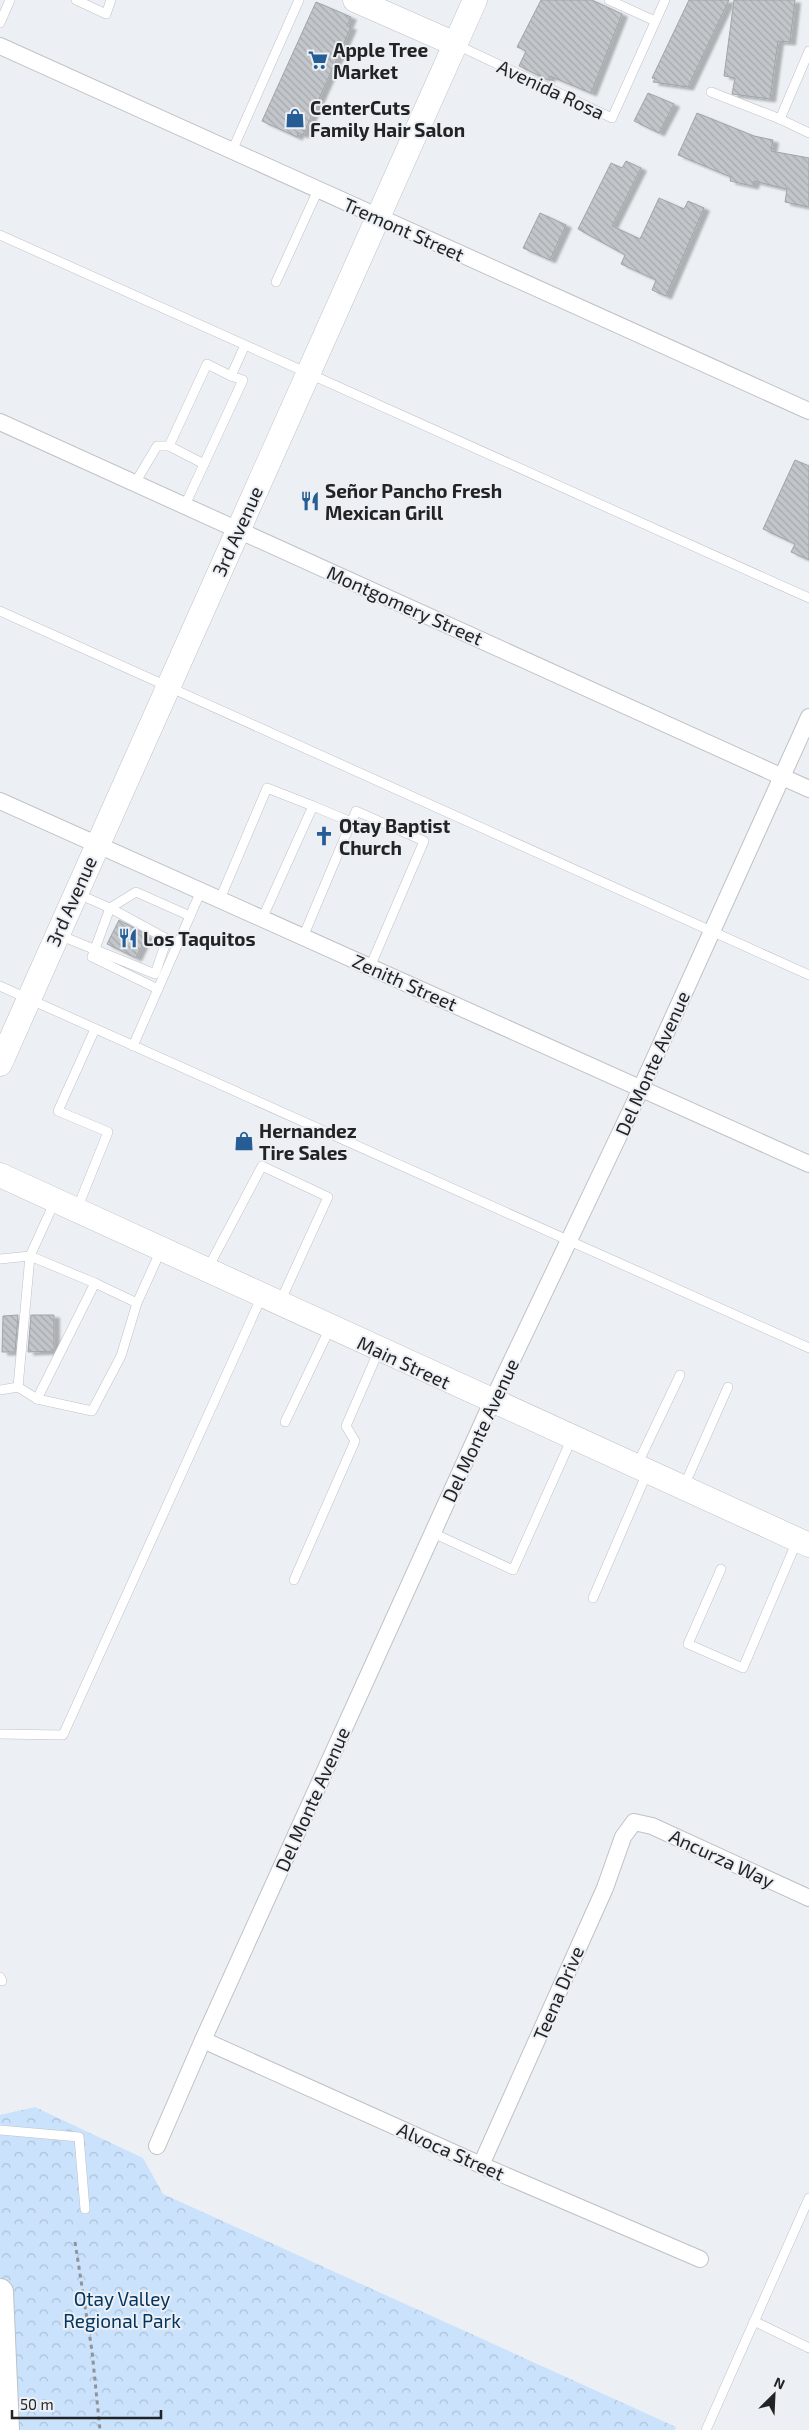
<svg xmlns="http://www.w3.org/2000/svg" width="809" height="2430" viewBox="0 0 809 2430" font-family="'Exo 2',sans-serif">
	<style>
		.park { fill: url(#park-crowns) }
		.building { fill: url(#building-back-hatch); stroke: #a1a4a8; filter: url(#shadow) }
		.lines { fill: none; stroke-linecap: round; stroke-linejoin: round }
		.lane-casing { stroke: #bec2c6; stroke-width: 10 }
		.street-casing { stroke: #bec2c6; stroke-width: 18 }
		.secondary-casing { stroke: #bec2c6; stroke-width: 25 }
		.primary-casing { stroke: #bec2c6; stroke-width: 28 }
		.path { stroke: #919497; stroke-width: 3; stroke-dasharray: 4 4; stroke-linecap: butt }
		.lane { stroke: #fff; stroke-width: 9 }
		.street { stroke: #fff; stroke-width: 16 }
		.secondary { stroke: #fff; stroke-width: 24 }
		.primary { stroke: #fff; stroke-width: 26 }
		.labels { text-anchor: middle; dominant-baseline: central; stroke-width: 4; stroke-linejoin: round; paint-order: stroke }
		.poi-label { font-size: 19px; font-weight: bold; fill: #222324; stroke: #ecf0f4; text-anchor: start }
		.street-label { font-size: 19px; fill: #222324; stroke: #ecf0f4 }
		.park-label { font-size: 19px; fill: #033561; stroke: #ecf0f4 }
	</style>
	<defs>
		<pattern id="park-crowns" width="20" height="18" patternUnits="userSpaceOnUse" patternTransform="scale(1.25)"><rect width="20" height="18" fill="#cae2fc"/><path d="M2 6a3 3 0 1 1 6 0M12 15a3 3 0 1 1 6 0" fill="none" stroke="#adc2d8"/></pattern>
		<pattern id="building-back-hatch" width="6" height="6" patternUnits="userSpaceOnUse" patternTransform="scale(1.25)"><rect width="6" height="6" fill="#c2c6ca"/><path d="M-1 5l2 2M0 0l6 6M5-1l2 2" fill="none" stroke="#a6aaad"/></pattern>
		<filter id="shadow"><feDropShadow dx="5.5" dy="3" stdDeviation="1" flood-color="#0004"/></filter>
	</defs>
	<rect width="100%" height="100%" fill="#ecf0f4"/>
	<polygon class="park" points="35,2107 143,2158 163,2194 676,2427 675,2430 0,2430 0,2115"/>
	<g class="building">
		<polygon points="541,0 592,0 622,14 591,93 550,76 548,80 519,66 526,51 517,47"/>
		<polygon points="689,0 729,0 688,87 653,82 655,79 652,78"/>
		<polygon points="734,0 795,0 790,42 778,41 770,99 732,94 735,78 724,76"/>
		<polygon points="316,2 351,17 347,26 351,27 303,135 298,133 297,137 262,121"/>
		<polygon points="648,93 674,104 659,133 634,121"/>
		<polygon points="697,113 754,136 773,140 771,151 809,158 809,207 785,202 787,189 754,181 753,186 730,181 731,177 678,155"/>
		<polygon points="626,161 641,168 612,226 640,239 659,198 684,209 688,201 704,208 666,296 652,290 656,280 621,264 625,255 578,229 611,163 622,168"/>
		<polygon points="540,213 566,225 550,260 523,248"/>
		<polygon points="795,460 809,466 809,560 791,552 795,544 763,529"/>
		<polygon points="119,920 147,935 136,958 107,944"/>
		<polygon points="18,1315 15,1352 2,1352 3,1316"/>
		<polygon points="31,1315 54,1315 54,1351 28,1352"/>
	</g>
	<g class="lines">
		<defs>
			<g id="lane">
				<polyline points="76,0 106,14 111,0"/>
				<polyline points="609,0 655,21"/>
				<polyline points="0,23 10,0"/>
				<polyline points="457,45 612,118 665,0"/>
				<polyline points="711,92 780,119 809,133"/>
				<polyline points="780,119 809,51"/>
				<polyline points="232,151 299,0"/>
				<polyline points="0,235 809,598"/>
				<polyline points="276,282 318,190"/>
				<polyline points="204,464 169,446 207,364 231,376"/>
				<polyline points="135,483 157,446 169,446"/>
				<polyline points="185,505 243,380 231,376 245,345"/>
				<polyline points="0,611 809,975"/>
				<polyline points="313,806 351,822"/>
				<polyline points="78,894 110,908 136,892 190,916"/>
				<polyline points="220,899 267,788 313,806 262,919"/>
				<polyline points="59,935 155,974 167,939 110,908 92,957 158,989"/>
				<polyline points="303,937 356,811 424,841 370,967"/>
				<polyline points="0,986 809,1348"/>
				<polyline points="133,1046 201,891"/>
				<polyline points="77,1209 108,1132 58,1111 95,1029"/>
				<polyline points="0,1259 30,1256 95,1283"/>
				<polyline points="208,1268 262,1166 328,1197 280,1302"/>
				<polyline points="18,1387 30,1256 55,1201"/>
				<polyline points="0,1390 18,1387 37,1399 95,1283 137,1303 161,1250"/>
				<polyline points="37,1399 92,1411 121,1356 137,1303"/>
				<polyline points="285,1422 330,1328"/>
				<polyline points="637,1465 680,1375"/>
				<polyline points="684,1486 728,1387"/>
				<polyline points="433,1533 513,1570 572,1438"/>
				<polyline points="721,1569 688,1644 743,1668 797,1541"/>
				<polyline points="294,1580 355,1441 346,1426 379,1350"/>
				<polyline points="593,1598 647,1473"/>
				<polyline points="0,1734 63,1735 262,1296"/>
				<polyline points="0,1977 2,1981"/>
				<polyline points="0,2130 79,2137 85,2209"/>
				<polyline points="754,2321 809,2348"/>
				<polyline points="706,2430 809,2198"/>
			</g>
			<g id="street">
				<polyline points="0,46 809,411"/>
				<polyline points="0,422 809,789"/>
				<polyline points="0,801 809,1164"/>
				<polyline points="203,2040 481,2165 700,2259"/>
				<polyline points="157,2146 203,2040 492,1402 632,1108 809,717"/>
				<polyline points="481,2165 605,1888 623,1837 634,1822 652,1826 809,1898"/>
			</g>
			<g id="secondary">
				<polyline points="355,0 455,44"/>
				<polyline points="0,1064 475,0"/>
				<polyline points="0,1175 809,1545"/>
			</g>
			<polyline id="primary" points="0,2292 6,2430"/>
		</defs>
		<use href="#lane" class="lane-casing"/>
		<use href="#street" class="street-casing"/>
		<use href="#secondary" class="secondary-casing"/>
		<use href="#primary" class="primary-casing"/>
		<polyline class="path" points="75,2242 92,2351 100,2430"/>
		<use href="#lane" class="lane"/>
		<use href="#street" class="street"/>
		<use href="#secondary" class="secondary"/>
		<use href="#primary" class="primary"/>
	</g>
	<defs>
		<symbol id="supermarket-bare" viewBox="-9 -9 18 18"><path d="M-6-5.5h2.5l.6 2H6L4.5 2H-2.5L-4.4-4H-6ZM-1.5 3.2a1.3 1.3 0 1 0 .1 0ZM3 3.2a1.3 1.3 0 1 0 .1 0Z" fill="#265d95" stroke="#ecf0f4" stroke-width="2.5" paint-order="stroke"/></symbol>
		<symbol id="shop-bare" viewBox="-9 -9 18 18"><path d="M-5-2.5h2.3a2.7 3.5 0 0 1 5.4 0H5L5.5 6h-11ZM-1.5-2.5h3a1.5 2.3 0 0 0-3 0Z" fill="#265d95" stroke="#ecf0f4" stroke-width="2.5" paint-order="stroke"/></symbol>
		<symbol id="restaurant-bare" viewBox="-9 -9 18 18"><path d="M-5-6h1v4h1v-4h1v4h1v-4h1v5L-1.5 .5V6h-2V.5L-5-1ZM5-6V6H3V1.5H1.5Q1.5-4 5-6Z" fill="#265d95" stroke="#ecf0f4" stroke-width="2.5" paint-order="stroke"/></symbol>
		<symbol id="church-bare" viewBox="-9 -9 18 18"><path d="M-1.2-6h2.4v3.5h3.3v2.4h-3.3V6h-2.4V-.1h-3.3v-2.4h3.3Z" fill="#265d95" stroke="#ecf0f4" stroke-width="2.5" paint-order="stroke"/></symbol>
	</defs>
	<g fill-rule="evenodd">
		<use href="#supermarket-bare" x="304" y="46" width="28" height="28"/>
		<use href="#shop-bare" x="281" y="104" width="28" height="28"/>
		<use href="#restaurant-bare" x="296" y="487" width="28" height="28"/>
		<use href="#church-bare" x="310" y="822" width="28" height="28"/>
		<use href="#restaurant-bare" x="114" y="924" width="28" height="28"/>
		<use href="#shop-bare" x="230" y="1127" width="28" height="28"/>
	</g>
	<g class="labels">
		<g class="poi-label">
			<text x="333" y="49">Apple Tree<tspan x="333" dy="22">Market</tspan></text>
			<text x="310" y="107">CenterCuts<tspan x="310" dy="22">Family Hair Salon</tspan></text>
			<text x="325" y="490">Señor Pancho Fresh<tspan x="325" dy="22">Mexican Grill</tspan></text>
			<text x="339" y="825">Otay Baptist<tspan x="339" dy="22">Church</tspan></text>
			<text x="143" y="938">Los Taquitos</text>
			<text x="259" y="1130">Hernandez<tspan x="259" dy="22">Tire Sales</tspan></text>
		</g>
		<g class="street-label">
			<text transform="translate(551 89) rotate(25)">Avenida Rosa</text>
			<text transform="translate(404 229) rotate(24)">Tremont Street</text>
			<text transform="translate(237 531) rotate(-66)">3rd Avenue</text>
			<text transform="translate(405 605) rotate(24)">Montgomery Street</text>
			<text transform="translate(71 901) rotate(-66)">3rd Avenue</text>
			<text transform="translate(405 982) rotate(24)">Zenith Street</text>
			<text transform="translate(652 1063) rotate(-66)">Del Monte Avenue</text>
			<text transform="translate(404 1362) rotate(25)">Main Street</text>
			<text transform="translate(480 1430) rotate(-65)">Del Monte Avenue</text>
			<text transform="translate(312 1799) rotate(-66)">Del Monte Avenue</text>
			<text transform="translate(722 1858) rotate(25)">Ancurza Way</text>
			<text transform="translate(558 1993) rotate(-67)">Teena Drive</text>
			<text transform="translate(451 2151) rotate(24)">Alvoca Street</text>
		</g>
		<g class="park-label">
			<text x="122" y="2298">Otay Valley<tspan x="122" dy="22">Regional Park</tspan></text>
		</g>
	</g>
	<g transform="translate(774 2395) rotate(24)" stroke="#ecf0f4" stroke-width="4" paint-order="stroke">
	<path d="M0-4L9 19L0 12L-9 19Z" fill="#222324"/>
	<text y="-8" font-size="14" font-weight="bold" text-anchor="middle" fill="#222324">N</text>
	</g>
	<path d="M12 2410v8h149v-8" fill="none" stroke="#222324" stroke-width="2.5"/>
	<text x="20" y="2410" font-size="15" fill="#222324" stroke="#ecf0f4" stroke-width="4" paint-order="stroke">50 m</text>
</svg>
